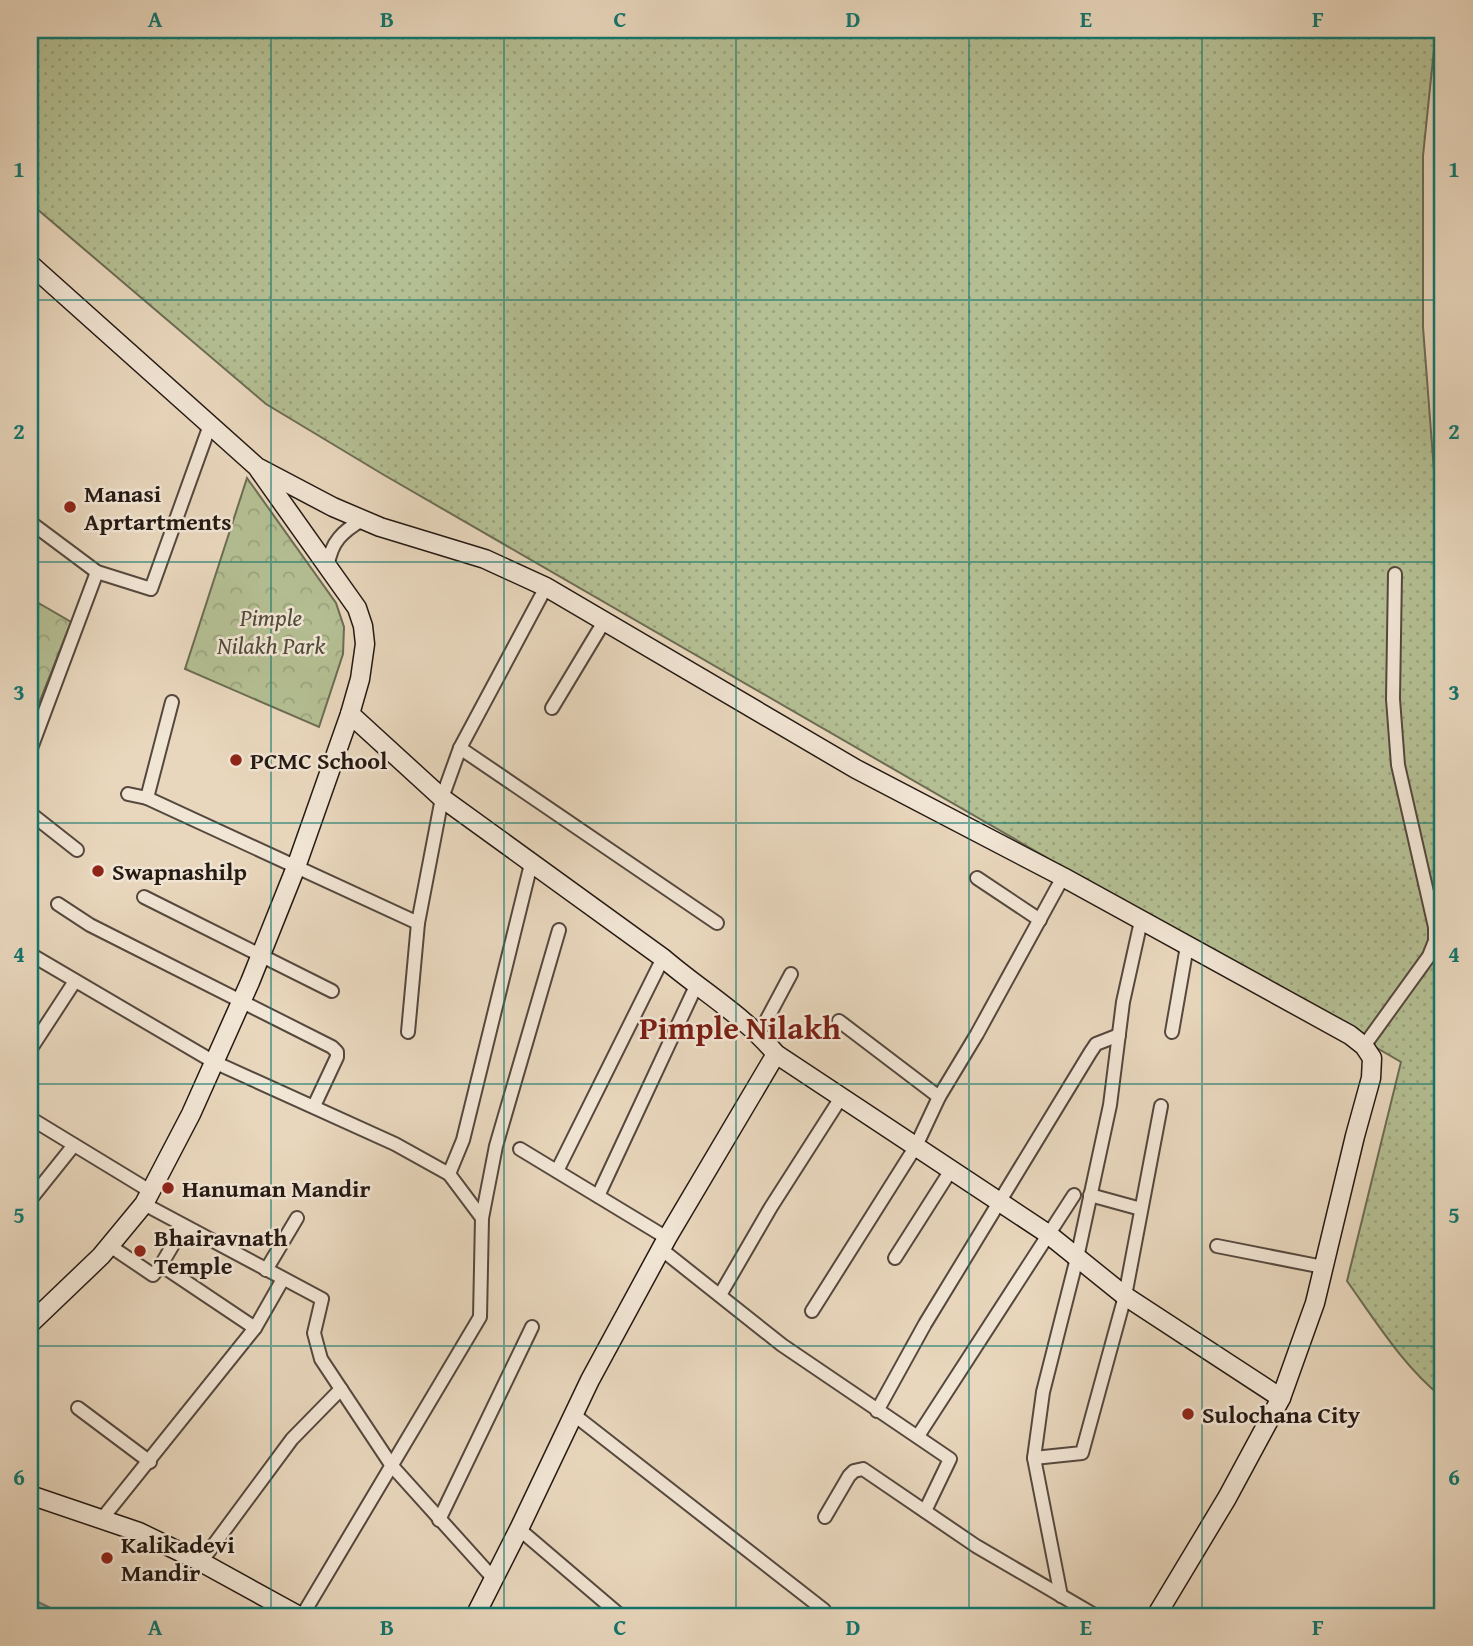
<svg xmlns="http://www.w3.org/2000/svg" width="1473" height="1646" viewBox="0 0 1473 1646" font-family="'Gentium Book Plus',serif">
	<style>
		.grass { fill: url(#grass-dots); stroke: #6c6c53; stroke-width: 2 }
		.park { fill: url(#park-crowns); stroke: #6c6c53; stroke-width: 2 }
		.water { fill: #97b9b5; stroke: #697974; stroke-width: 2 }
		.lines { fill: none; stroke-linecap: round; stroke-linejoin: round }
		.street-casing { stroke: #55483e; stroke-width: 16 }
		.secondary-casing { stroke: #241913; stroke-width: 21 }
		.street { stroke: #f1e5d4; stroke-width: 12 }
		.secondary { stroke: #f1e5d4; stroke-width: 18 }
		.grid { fill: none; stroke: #0f766e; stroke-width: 2; stroke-opacity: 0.55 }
		.poi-dot { fill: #8f2418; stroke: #f1e5d4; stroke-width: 2.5 }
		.labels { text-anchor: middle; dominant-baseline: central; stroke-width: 5; stroke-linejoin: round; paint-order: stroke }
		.poi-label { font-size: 24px; font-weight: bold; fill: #241913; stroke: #f1e5d4; text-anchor: start }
		.park-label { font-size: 24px; font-style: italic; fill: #4f4b39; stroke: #f1e5d4 }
		.district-label { font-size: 32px; font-weight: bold; fill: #7a1f14; stroke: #f1e5d4 }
		.neatline { fill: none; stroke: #0f766e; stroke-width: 2.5 }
		.grid-label { font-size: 23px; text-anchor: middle; font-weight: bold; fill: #0f766e }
	</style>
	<defs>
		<pattern id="grass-dots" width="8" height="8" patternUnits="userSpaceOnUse" patternTransform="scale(1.75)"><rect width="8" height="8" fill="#b4bf93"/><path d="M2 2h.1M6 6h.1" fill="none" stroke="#9ba47e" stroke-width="1.8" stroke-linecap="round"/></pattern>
		<pattern id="park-crowns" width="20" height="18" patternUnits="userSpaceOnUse" patternTransform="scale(1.75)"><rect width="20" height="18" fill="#b4bf93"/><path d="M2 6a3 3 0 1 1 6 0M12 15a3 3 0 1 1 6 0" fill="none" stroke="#9ba47e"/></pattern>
	</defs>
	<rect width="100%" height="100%" fill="#e9d7bd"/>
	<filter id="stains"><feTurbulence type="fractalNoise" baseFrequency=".00286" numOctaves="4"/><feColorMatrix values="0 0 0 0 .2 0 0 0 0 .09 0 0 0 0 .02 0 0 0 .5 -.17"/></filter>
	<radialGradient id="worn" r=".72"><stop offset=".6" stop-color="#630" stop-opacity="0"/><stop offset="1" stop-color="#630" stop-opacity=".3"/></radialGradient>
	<path class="grass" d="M30,30h1406l-13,126v171l20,262v809c-39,-31 -67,-76 -96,-117l54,-219 -1017,-587 -118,-71 -236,-201z"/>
	<g class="park">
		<polygon points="247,478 336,603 344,627 343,654 319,727 185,669"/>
		<polygon points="30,598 71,622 30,726"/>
	</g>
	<polygon class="water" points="30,1599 34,1600 67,1616 30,1616"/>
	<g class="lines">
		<defs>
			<g id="street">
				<polyline points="30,522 97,572 151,589 210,425"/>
				<path d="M328,565c3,-23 15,-34 34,-45"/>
				<polyline points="552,708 605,620"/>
				<polyline points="460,748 717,923"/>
				<polyline points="30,751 97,572"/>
				<polyline points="128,794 147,798 172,702"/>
				<polyline points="147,798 418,923"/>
				<polyline points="30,813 77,850"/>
				<polyline points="977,878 1040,920"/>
				<polyline points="144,897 332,991"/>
				<polyline points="58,904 90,925 332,1047 337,1052 337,1057 314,1106"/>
				<polyline points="30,954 214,1062 395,1144 449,1174 482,1218 480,1317 302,1616"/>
				<polyline points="839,1021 939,1097"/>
				<polyline points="408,1032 418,923 442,798 460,748 546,587"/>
				<polyline points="1172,1032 1187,946"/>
				<polyline points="759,1034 791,974"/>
				<polyline points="1364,1046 1429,956 1435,941 1435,927 1398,765 1393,699 1395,574"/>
				<polyline points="30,1050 75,981"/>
				<polyline points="30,1118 150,1191"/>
				<polyline points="520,1149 667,1238"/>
				<polyline points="557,1171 663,958"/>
				<polyline points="449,1174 463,1140 531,864"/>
				<polyline points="1090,1195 1141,1209"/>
				<polyline points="598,1196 696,986"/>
				<polyline points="30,1200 74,1145"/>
				<polyline points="144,1204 322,1299 314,1333 321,1359 392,1466 493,1578"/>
				<polyline points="482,1218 496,1146 559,930"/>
				<polyline points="184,1226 161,1265 255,1328"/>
				<polyline points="110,1246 153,1275 161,1265"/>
				<polyline points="1217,1246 1323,1267"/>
				<polyline points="661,1249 782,1345 950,1459 925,1511"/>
				<polyline points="895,1258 951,1170"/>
				<polyline points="266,1270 297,1218"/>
				<polyline points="720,1295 771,1207 842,1096"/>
				<polyline points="812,1311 916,1146 939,1097 977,1034 1063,877"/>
				<polyline points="78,1408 150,1462"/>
				<polyline points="877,1411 925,1324 1090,1053 1096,1044 1119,1035"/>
				<polyline points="573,1414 824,1610"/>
				<polyline points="918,1436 1074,1195"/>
				<polyline points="1034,1458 1082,1453 1125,1296 1161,1106"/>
				<polyline points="825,1517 849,1476 854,1471 863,1469 976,1546 1096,1616"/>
				<polyline points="101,1520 255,1328 283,1279"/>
				<polyline points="439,1520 532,1327"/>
				<polyline points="519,1529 621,1616"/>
				<polyline points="201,1562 292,1439 341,1389"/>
				<polyline points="1061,1596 1034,1458 1043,1392 1077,1258 1110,1105 1123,1002 1141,921"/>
			</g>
			<g id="secondary">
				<polyline points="30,264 257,467 333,507 380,527 485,559 546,587 856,769 1063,877 1350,1035 1364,1046 1372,1058 1371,1078 1355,1136 1315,1303 1281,1398 1227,1498 1156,1616"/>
				<path d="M350,714l92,84 221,160c37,32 82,58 113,96l272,180 77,62 156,102"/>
				<polyline points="30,1324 101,1256 144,1204 191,1114 250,982 296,867 350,714 360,679 365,644 363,626 357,608 259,470"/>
				<polyline points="30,1495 139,1532 201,1562 299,1616"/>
				<polyline points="475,1616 519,1529 590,1380 667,1238 776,1054"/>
			</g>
		</defs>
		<use href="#street" class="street-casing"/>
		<use href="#secondary" class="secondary-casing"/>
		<use href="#street" class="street"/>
		<use href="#secondary" class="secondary"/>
	</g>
	<path class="grid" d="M271,30v1586M504,30v1586M736,30v1586M969,30v1586M1202,30v1586M30,300h1413M30,562h1413M30,823h1413M30,1084h1413M30,1346h1413"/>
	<g class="poi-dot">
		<circle cx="70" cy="507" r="7"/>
		<circle cx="236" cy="760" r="7"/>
		<circle cx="98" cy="871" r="7"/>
		<circle cx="168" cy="1188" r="7"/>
		<circle cx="140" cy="1251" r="7"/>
		<circle cx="1188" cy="1414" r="7"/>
		<circle cx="107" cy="1558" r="7"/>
	</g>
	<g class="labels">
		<g class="poi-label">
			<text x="84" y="493">Manasi<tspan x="84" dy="28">Aprtartments</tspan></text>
			<text x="250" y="760">PCMC School</text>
			<text x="112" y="871">Swapnashilp</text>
			<text x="182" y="1188">Hanuman Mandir</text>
			<text x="154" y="1237">Bhairavnath<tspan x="154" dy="28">Temple</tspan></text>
			<text x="1202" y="1414">Sulochana City</text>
			<text x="121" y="1544">Kalikadevi<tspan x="121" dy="28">Mandir</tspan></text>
		</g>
		<g class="park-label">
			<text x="271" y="617">Pimple<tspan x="271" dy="28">Nilakh Park</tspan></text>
		</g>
		<g class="district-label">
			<text x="740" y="1027">Pimple Nilakh</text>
		</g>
	</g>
	<rect width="1473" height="1646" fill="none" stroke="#e9d7bd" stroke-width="77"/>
	<rect x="38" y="38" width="1396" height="1570" class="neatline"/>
	<g class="grid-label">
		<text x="155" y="27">A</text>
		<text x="387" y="27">B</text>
		<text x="620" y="27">C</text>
		<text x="853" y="27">D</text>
		<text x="1086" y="27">E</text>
		<text x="1318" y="27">F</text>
		<text x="19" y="177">1</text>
		<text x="1454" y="177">1</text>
		<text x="19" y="439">2</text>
		<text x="1454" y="439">2</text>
		<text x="19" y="700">3</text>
		<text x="1454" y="700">3</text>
		<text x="19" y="962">4</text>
		<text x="1454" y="962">4</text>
		<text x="19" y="1223">5</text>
		<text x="1454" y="1223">5</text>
		<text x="19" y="1485">6</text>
		<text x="1454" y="1485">6</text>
		<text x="155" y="1635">A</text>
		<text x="387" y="1635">B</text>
		<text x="620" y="1635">C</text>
		<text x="853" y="1635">D</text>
		<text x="1086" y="1635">E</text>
		<text x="1318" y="1635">F</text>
	</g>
	<rect width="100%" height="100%" filter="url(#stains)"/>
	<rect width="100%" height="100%" fill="url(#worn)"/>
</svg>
